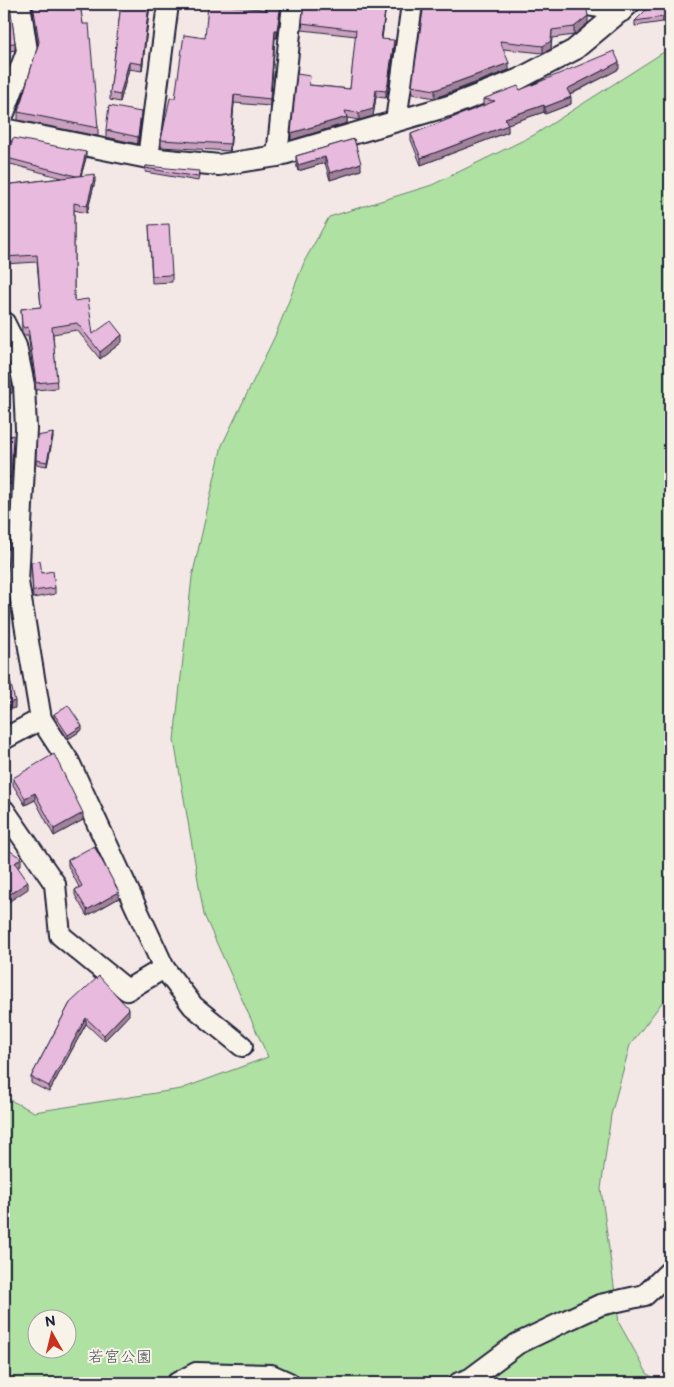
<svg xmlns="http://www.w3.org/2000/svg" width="674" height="1387" viewBox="0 0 674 1387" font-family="'Balsamiq Sans','Klee One',sans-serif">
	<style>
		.green { fill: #aee1a2; stroke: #68826e; fill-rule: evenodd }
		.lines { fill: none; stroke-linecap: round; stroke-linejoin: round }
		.minor-casing { stroke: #22223b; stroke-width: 24 }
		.minor { stroke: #f7f3e8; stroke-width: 20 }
		.wall { fill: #c8a0be; stroke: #22223b }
		.shaded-wall { fill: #a2829b; stroke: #22223b }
		.building { fill: #e8badd; stroke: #22223b }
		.labels { text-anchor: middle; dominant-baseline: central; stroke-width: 4; stroke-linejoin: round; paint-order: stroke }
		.park-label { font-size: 16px; fill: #455255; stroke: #f7f3e8 }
	</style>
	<rect width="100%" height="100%" fill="#f4e8e6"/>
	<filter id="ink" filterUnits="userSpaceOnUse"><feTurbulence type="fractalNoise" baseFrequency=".02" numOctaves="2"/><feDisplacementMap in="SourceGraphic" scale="10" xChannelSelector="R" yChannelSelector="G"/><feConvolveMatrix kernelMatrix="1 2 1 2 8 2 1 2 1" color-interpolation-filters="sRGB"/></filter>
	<g filter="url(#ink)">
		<path class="green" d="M670,48v944l-40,53 -19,70 -10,74 18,134 28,50 12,10h-655v-286l30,15 147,-23 87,-32 -64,-142 -30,-175 18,-163 30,-132 53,-109 30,-76 24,-43 103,-32 102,-50zM38,1320h30v30h-30z"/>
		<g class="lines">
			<defs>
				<g id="minor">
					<polyline points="581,4 622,11"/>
					<polyline points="4,113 27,51 20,4"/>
					<polyline points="396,121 412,4"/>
					<polyline points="4,129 148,158 219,165 277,156 452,105 517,80 574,50 629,4"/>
					<polyline points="277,156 293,4"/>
					<polyline points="148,158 168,4"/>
					<polyline points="4,322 16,346 24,385 26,429 18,582 41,719 69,762 164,968 193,1006 242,1046"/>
					<polyline points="4,739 41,719"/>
					<polyline points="4,810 55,884 60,935 127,990 164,968"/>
					<polyline points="177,1383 196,1373 271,1375 289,1383"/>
					<polyline points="459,1383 470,1379 517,1344 561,1323 600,1305 645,1295 670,1271"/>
				</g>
			</defs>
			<use href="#minor" class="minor-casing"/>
			<use href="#minor" class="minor"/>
		</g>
		<g class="wall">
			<polygon points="4,4 15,43 15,50 4,52"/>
			<polygon points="32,4 80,4 98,128 98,136 18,120 18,112 38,45"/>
			<polygon points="121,4 150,4 142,71 129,69 120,102 110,100 110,93"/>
			<polygon points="227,4 226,5 267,10 268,4 282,4 277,38 275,38 270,106 234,103 230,151 161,147 161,140 175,98 205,38"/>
			<polygon points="304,4 386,4 382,39 394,47 388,90 386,98 376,97 373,116 359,120 347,118 347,123 291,140 310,85 350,89 356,36 302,30"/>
			<polygon points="424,4 573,6 588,23 574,35 552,38 551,49 543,53 503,49 509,70 435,98 412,94 412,86"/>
			<polygon points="652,4 667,19 663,22 635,26 635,21"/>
			<polygon points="619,69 570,95 571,104 545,114 544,112 507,124 508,132 421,165 411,140 411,134 483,106 483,99 520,90"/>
			<polygon points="141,119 138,144 106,137 106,130"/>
			<polygon points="354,139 361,170 330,180 325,163 298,171 296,163 296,156"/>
			<polygon points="7,158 86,158 81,176 95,181 87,213 74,210 74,301 93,334 122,342 100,359 77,330 53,334 57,388 36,390 28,335 24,335 22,332 21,309 41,307 37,262 4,264 4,185 62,178 7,163"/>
			<polygon points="146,166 199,175 198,181 145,172"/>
			<polygon points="149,225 172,275 172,282 152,283"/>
			<polygon points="4,363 12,386 12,393 4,394"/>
			<polygon points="37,436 53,437 47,466 36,464"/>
			<polygon points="4,437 13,443 11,484 4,486"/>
			<polygon points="4,495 8,518 8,523 4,524"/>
			<polygon points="31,562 42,573 55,588 55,594 33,598"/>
			<polygon points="4,568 10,602 10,608 4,609"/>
			<polygon points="54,714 82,730 68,739 54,718"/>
			<polygon points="13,778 83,820 54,836 35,800 25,805 13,785"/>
			<polygon points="68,860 119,898 87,916 75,895 75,890 79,887 68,866"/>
			<polygon points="70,1003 129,1015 104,1041 86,1024 49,1092 31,1083 31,1077"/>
		</g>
		<g class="shaded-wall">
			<polygon points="149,4 150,4 142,71 142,64"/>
			<polygon points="281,4 282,4 277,38 277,30"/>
			<polygon points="386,4 381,46 381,39"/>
			<polygon points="670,11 670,16 663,22 663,17"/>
			<polygon points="588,16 588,23 574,35 574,27"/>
			<polygon points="275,30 275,38 270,106 270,99"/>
			<polygon points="552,30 551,49 543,53 543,46"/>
			<polygon points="394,40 394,47 388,90 386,98 386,91"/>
			<polygon points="129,62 129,69 120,102 120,95"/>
			<polygon points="619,62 619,69 567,96 567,89"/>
			<polygon points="509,63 509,70 435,98 435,90"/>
			<polygon points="376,90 376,97 373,116 359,120 359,113"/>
			<polygon points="234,95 234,103 230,151 230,144"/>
			<polygon points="571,97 571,104 545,114 545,107"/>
			<polygon points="544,105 544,112 505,125 505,118"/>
			<polygon points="141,112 141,119 138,144 138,137"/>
			<polygon points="347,117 347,123 291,140 291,133"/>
			<polygon points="508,125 508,132 421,165 421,158"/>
			<polygon points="86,152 86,158 79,182 79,177"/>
			<polygon points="325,157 325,163 298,171 298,165"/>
			<polygon points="361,163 361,170 330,180 330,173"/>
			<polygon points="95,174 95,181 87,213 87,206"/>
			<polygon points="122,335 122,342 100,359 100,352"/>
			<polygon points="53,433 53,437 47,466 47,462"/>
			<polygon points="15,701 15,708 4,711 4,704"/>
			<polygon points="82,726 82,730 68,739 68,735"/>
			<polygon points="35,793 35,800 25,805 25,798"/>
			<polygon points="83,813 83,820 54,836 54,829"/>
			<polygon points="21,858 21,865 15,870 15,863"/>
			<polygon points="28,882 28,889 4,905 4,898"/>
			<polygon points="119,892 119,898 87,916 87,910"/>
			<polygon points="129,1009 129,1015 104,1041 104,1035"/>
			<polygon points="86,1018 86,1024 49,1092 49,1086"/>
		</g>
		<g class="building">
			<polygon points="4,4 10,4 15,43 4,44"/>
			<polygon points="33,4 80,4 83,24 89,24 98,128 18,112 39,42"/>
			<polygon points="121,4 149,4 142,64 129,62 120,95 110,93"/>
			<polygon points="208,4 226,4 226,5 267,10 268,4 281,4 277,30 275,30 270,99 234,95 230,144 161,140 170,98 175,98 184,35 205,38"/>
			<polygon points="304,4 386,4 381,39 394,40 388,83 386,91 376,90 373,109 359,113 345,111 347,117 291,133 297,74 310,76 309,85 350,89 356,30 302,23"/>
			<polygon points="424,4 573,4 573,6 587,10 588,16 574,27 552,30 551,41 543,46 500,41 509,63 435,90 412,86"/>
			<polygon points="652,4 670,4 670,11 663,17 635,21"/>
			<polygon points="614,51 619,62 567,89 571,97 545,107 544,105 505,118 508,125 421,158 411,134 495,101 483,99 518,86 520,90"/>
			<polygon points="109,106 141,112 138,137 106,130"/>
			<polygon points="13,138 86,152 80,176 76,176 7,158"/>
			<polygon points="354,139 361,163 330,173 325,157 298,165 296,156"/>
			<polygon points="146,166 199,171 198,177 145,168"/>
			<polygon points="95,174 87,206 74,203 74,301 88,299 93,334 111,321 122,335 100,352 77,323 52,327 57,381 36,383 28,327 24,328 22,325 21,309 41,307 37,255 4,257 4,185"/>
			<polygon points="169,224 172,275 152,276 149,225"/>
			<polygon points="9,362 12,386 4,387 4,363"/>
			<polygon points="53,433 47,462 36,460 37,436"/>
			<polygon points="13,435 11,477 4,478 4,437"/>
			<polygon points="4,495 8,518 4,519"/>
			<polygon points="40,561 42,573 53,571 55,588 33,591 31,562"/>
			<polygon points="7,567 10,602 4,603 4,568"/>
			<polygon points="8,673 15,701 4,704 4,674"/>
			<polygon points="68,705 82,726 68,735 54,714"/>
			<polygon points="54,754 83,813 54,829 35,793 25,798 13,778"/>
			<polygon points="94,846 119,892 87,910 75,890 82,886 68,860"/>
			<polygon points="4,847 21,858 15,863 28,882 4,898"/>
			<polygon points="99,976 129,1009 104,1035 86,1018 49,1086 31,1077 70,1003"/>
		</g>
	</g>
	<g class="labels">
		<g class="park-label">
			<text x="120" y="1357">若宮公園</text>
		</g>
	</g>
	<rect width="674" height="1387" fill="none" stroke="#f7f3e8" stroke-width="20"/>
	<rect x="10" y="10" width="654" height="1367" fill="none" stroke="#22223b" stroke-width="2" filter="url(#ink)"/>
	<g transform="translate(52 1334) rotate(352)"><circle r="24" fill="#f7f3e8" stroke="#a29fa3"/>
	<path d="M0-4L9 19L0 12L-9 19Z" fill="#c8321e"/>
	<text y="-8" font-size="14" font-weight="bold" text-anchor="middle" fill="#22223b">N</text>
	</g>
</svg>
